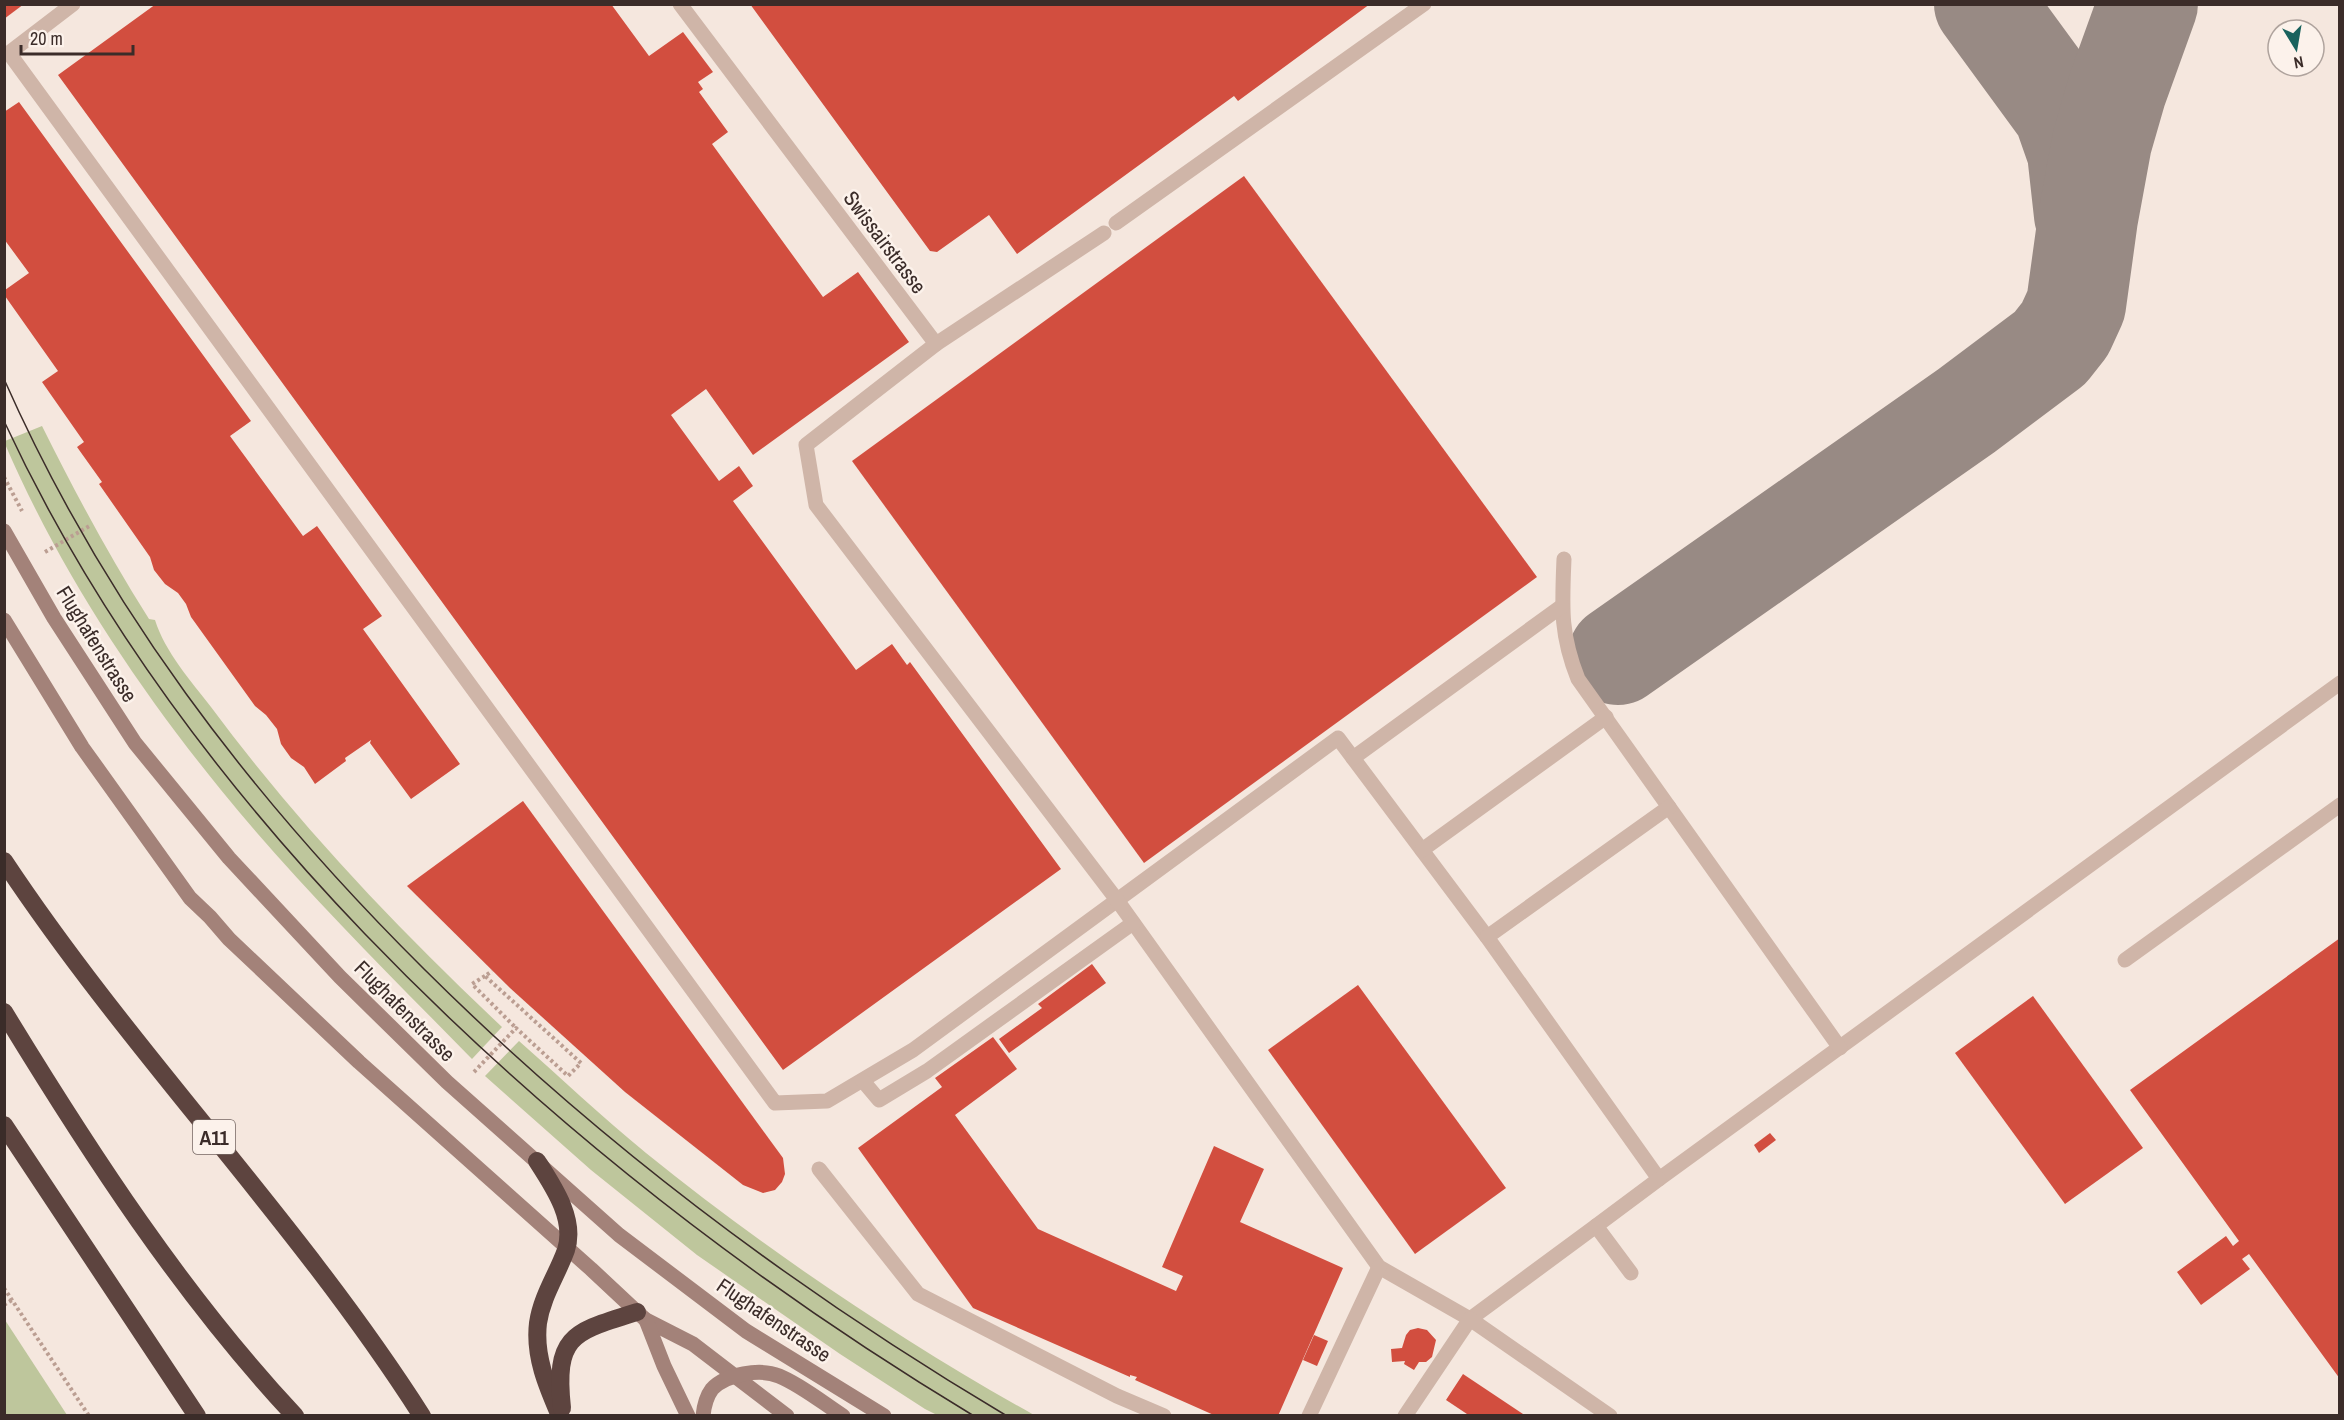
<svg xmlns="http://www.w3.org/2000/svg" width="2344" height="1420" viewBox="0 0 2344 1420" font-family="'Archivo Narrow',sans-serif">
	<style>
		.green { fill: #bec69c }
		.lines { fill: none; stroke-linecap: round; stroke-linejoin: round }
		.taxiway { stroke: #988a84; stroke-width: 100 }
		.building { fill: #d24e3f }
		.path { stroke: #bb9e92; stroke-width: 4; stroke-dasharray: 3 3; stroke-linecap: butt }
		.service { stroke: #cfb5a8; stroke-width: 15 }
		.secondary { stroke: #a38279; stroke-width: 15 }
		.motorway { stroke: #5d443f; stroke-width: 18 }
		.tram { stroke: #3b2c29; stroke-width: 1.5 }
		.labels { text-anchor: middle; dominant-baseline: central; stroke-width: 5; stroke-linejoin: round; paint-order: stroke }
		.shield { fill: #fcf2eb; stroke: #756763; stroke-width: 1.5 }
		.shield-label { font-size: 20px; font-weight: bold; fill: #3b2c29 }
		.street-label { font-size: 21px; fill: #3b2c29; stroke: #fcf2eb }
	</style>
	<rect width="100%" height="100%" fill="#f5e7de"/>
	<g class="green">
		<path d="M42,426c33,66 67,130 107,193l6,1c10,32 36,61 56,87 86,116 186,221 291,320l-30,32c-86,-88 -174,-174 -251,-269 -86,-106 -162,-221 -216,-346v-3z"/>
		<path d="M519,1041c42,37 83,76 127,112 120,97 252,186 388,262h-97l-12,-6 -85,-55 -143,-99 -106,-85 -106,-94z"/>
		<polygon points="4,1320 5,1320 67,1415 5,1415"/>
	</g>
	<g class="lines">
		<g class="taxiway">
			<polyline points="1984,4 2063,112 2077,152 2084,215"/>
			<polyline points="1618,655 1966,411 2050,348 2065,329 2076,305 2088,218 2102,142 2117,90 2148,4"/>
		</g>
	</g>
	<g class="building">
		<polygon points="4,4 24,4 4,19"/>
		<polygon points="156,4 611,4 649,56 683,32 713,72 698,82 703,89 699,92 728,132 712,144 823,297 858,272 909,342 753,455 706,389 671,415 719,481 739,466 753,486 733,501 856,670 892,644 907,665 910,662 1061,869 783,1070 58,75"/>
		<polygon points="750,4 1370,4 1238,101 1234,96 1017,254 989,215 937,252 930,251"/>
		<polygon points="19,102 251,421 230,436 303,536 317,526 382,616 363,629 460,764 411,799 370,743 371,740 345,758 346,761 315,784 304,767 291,758 281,744 277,729 266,715 255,706 191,617 186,604 178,593 165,584 154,570 150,557 99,484 102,482 77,447 84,442 42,382 58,371 5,296 5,290 29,273 4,239 4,112"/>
		<polygon points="1244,176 1537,577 1144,863 852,461"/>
		<polygon points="523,801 783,1158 785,1174 782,1182 775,1190 763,1193 743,1185 625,1092 510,988 407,886"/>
		<polygon points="2340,938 2340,1379 2249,1254 2242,1259 2250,1269 2201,1305 2177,1272 2226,1236 2233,1246 2239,1241 2130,1090"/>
		<polygon points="1092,964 1106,983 1009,1053 999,1039 1042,1008 1038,1004"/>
		<polygon points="1358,985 1506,1188 1415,1254 1268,1050"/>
		<polygon points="2033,996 2143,1148 2065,1204 1955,1053"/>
		<polygon points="993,1037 1017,1069 955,1115 1038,1229 1176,1291 1183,1276 1162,1267 1214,1146 1264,1169 1240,1222 1343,1268 1278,1416 1216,1416 1135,1380 1137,1377 1130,1375 1130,1377 973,1308 858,1148 942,1087 935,1078"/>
		<polygon points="1770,1133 1776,1140 1759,1153 1754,1145"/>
		<polygon points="1418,1328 1427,1330 1436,1340 1432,1357 1426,1362 1419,1362 1414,1370 1404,1364 1405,1361 1392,1362 1391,1349 1402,1348 1406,1335 1410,1330"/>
		<polygon points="1314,1335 1328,1341 1317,1366 1303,1360"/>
		<polygon points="1463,1374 1526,1416 1466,1416 1467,1414 1446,1400"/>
	</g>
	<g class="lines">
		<g class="path">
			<polyline points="4,477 22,511"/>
			<polyline points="45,552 91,525"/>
			<polyline points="485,976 472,984 516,1028"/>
			<polyline points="474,1072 516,1028 568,1076 581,1063 485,976 492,971"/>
			<polyline points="4,1288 89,1416"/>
			<polyline points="4,1305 12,1300"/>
		</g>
		<g class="service">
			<polyline points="73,4 9,53 775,1103 827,1101 913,1050 1338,738 1487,937 1659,1179 2340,683"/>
			<polyline points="680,4 936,344 1104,233"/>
			<polyline points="1116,223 1424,4"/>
			<polyline points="936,344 806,445 816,505 1117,900 1379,1267 1470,1319 1596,1226 1631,1273"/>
			<path d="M1564,559c-2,48 -4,75 14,120l262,369"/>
			<polyline points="1353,758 1562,606"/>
			<polyline points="1422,850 1606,717"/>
			<polyline points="1487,937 1669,807"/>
			<polyline points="2125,960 2340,805"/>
			<polyline points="863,1081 879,1100 927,1071 1133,923"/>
			<polyline points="819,1169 918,1294 1117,1396 1164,1416"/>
			<polyline points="1596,1226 1659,1179"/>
			<polyline points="1309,1416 1379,1267"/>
			<polyline points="1405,1416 1470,1319 1610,1416"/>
		</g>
		<g class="secondary">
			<polyline points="4,531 54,618 135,743 229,858 340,977 447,1082 619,1235 746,1331 884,1416"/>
			<polyline points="4,620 82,747 190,898 210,917 229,939 359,1062 591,1269 637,1312 646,1320 693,1344 787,1416"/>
			<polyline points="646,1320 664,1366 688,1416"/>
			<path d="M703,1416c1,-10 3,-19 9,-27 14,-15 48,-21 67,-13 22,9 44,27 64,40"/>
		</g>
		<g class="motorway">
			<path d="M4,861c128,193 293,359 418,555"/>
			<path d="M4,1012c86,141 178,283 291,404"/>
			<polyline points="4,1125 197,1416"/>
			<path d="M537,1161c16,25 39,58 29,89 -9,25 -24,46 -28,73 -4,33 9,63 22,93"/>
			<path d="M562,1408c-8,-74 12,-76 75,-96"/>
		</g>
		<g class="tram">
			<path d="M4,379c100,226 245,416 420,590 175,174 371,321 583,447"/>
			<path d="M4,421c89,192 215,361 361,513 181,188 385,347 609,482"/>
		</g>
	</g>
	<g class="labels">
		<rect class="shield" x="193" y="1120" width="42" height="34" rx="4.5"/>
		<g class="shield-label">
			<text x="214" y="1137">A11</text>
		</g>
		<g class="street-label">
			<text transform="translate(885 242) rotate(53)">Swissairstrasse</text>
			<text transform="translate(97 644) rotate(58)">Flughafenstrasse</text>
			<text transform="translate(405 1011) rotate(45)">Flughafenstrasse</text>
			<text transform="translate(774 1320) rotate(34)">Flughafenstrasse</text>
		</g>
	</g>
	<rect width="2344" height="1420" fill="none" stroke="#3b2c29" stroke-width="12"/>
	<g transform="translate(2296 48) rotate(169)"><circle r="28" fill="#fcf2eb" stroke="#afa39d" stroke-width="1.5"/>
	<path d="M0-4.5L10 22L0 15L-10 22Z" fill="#19625d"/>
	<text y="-9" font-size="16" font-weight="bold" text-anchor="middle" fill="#3b2c29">N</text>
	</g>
	<path d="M21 45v9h112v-9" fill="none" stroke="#3b2c29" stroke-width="3"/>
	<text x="30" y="45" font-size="18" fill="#3b2c29" stroke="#fcf2eb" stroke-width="4.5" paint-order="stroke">20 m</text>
</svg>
